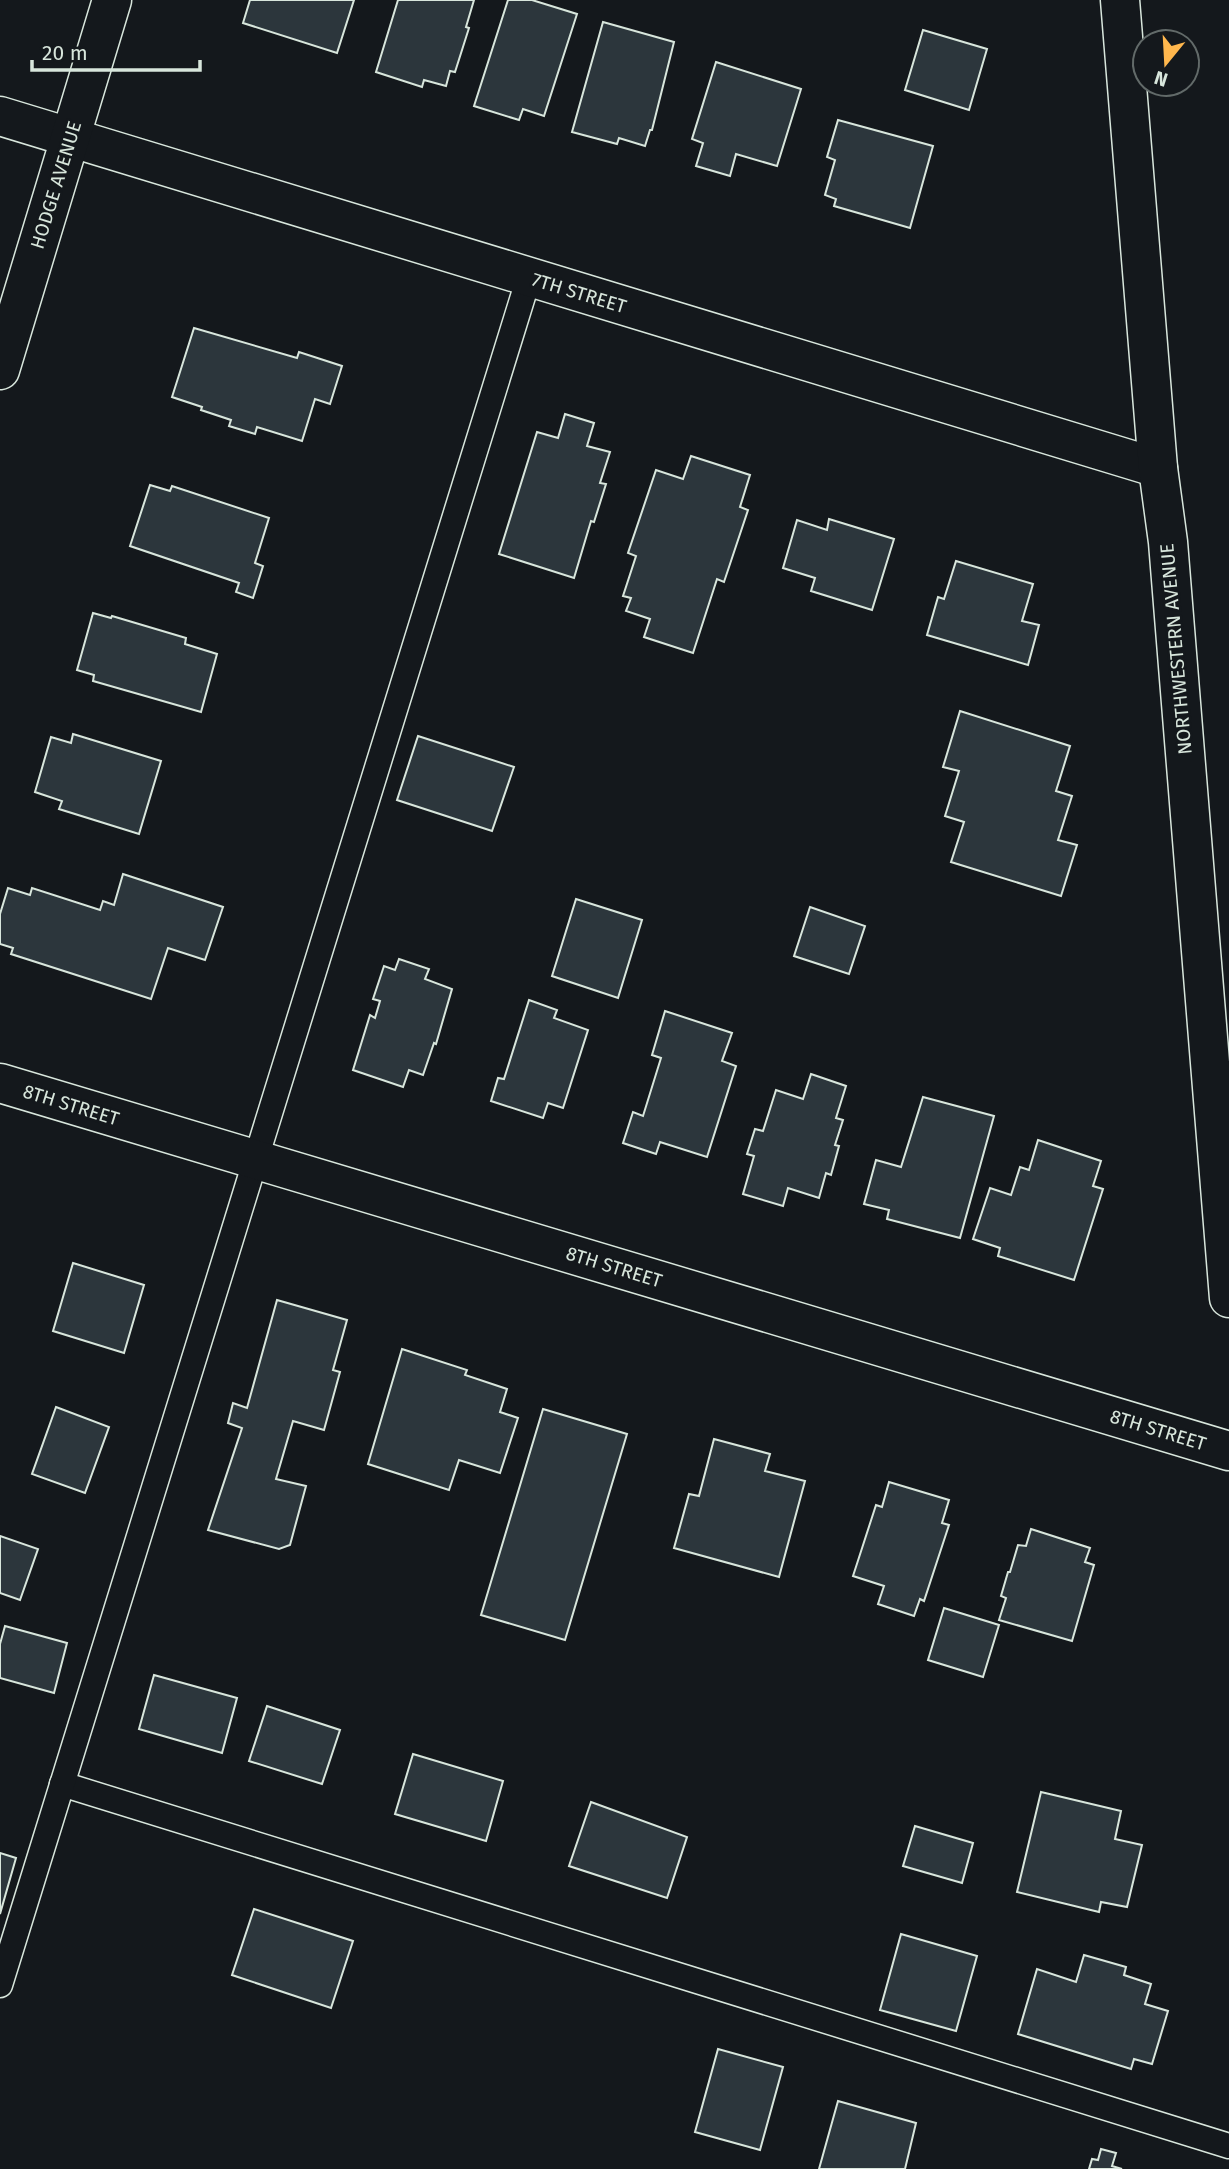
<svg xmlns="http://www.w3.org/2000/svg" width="1229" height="2169" viewBox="0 0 1229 2169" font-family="'Fira Sans',sans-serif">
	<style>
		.building { fill: #2c363c; stroke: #d8e6dc; stroke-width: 2 }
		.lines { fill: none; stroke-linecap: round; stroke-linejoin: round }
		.service-casing { stroke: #d8e6dc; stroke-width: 27 }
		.minor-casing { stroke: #d8e6dc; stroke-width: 41 }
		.tertiary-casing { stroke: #d8e6dc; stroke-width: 41 }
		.service { stroke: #14181c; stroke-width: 24 }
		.minor { stroke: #14181c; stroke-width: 38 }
		.tertiary { stroke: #14181c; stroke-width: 38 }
		.labels { text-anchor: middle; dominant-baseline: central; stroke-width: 5; stroke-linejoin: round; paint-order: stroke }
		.street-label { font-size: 19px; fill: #d8e6dc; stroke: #14181c }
	</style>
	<rect width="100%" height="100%" fill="#14181c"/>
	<g class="building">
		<polygon points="250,0 354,0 337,53 243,23"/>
		<polygon points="398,0 474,0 466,27 469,28 455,72 450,71 446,86 424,80 422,87 376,72"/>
		<polygon points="508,0 532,0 577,14 544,116 523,109 519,120 474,106"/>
		<polygon points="603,22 674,42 652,130 650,130 645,146 619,138 617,144 572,132"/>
		<polygon points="923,30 987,49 969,110 905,90"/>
		<polygon points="716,62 801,89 777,166 736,154 730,176 696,166 703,143 692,139"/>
		<polygon points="838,120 933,146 910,228 834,206 836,199 825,195 835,160 827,157"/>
		<polygon points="194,328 297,358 299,352 342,366 330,404 315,399 302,441 257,427 255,434 229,426 231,420 201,410 202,407 172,397"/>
		<polygon points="565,414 594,423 587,446 610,452 600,483 606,484 594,522 591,521 574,578 499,554 537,432 558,438"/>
		<polygon points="691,456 750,475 740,507 748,510 724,582 717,579 693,653 644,637 650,619 626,611 631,598 623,596 636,556 628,553 656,470 683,479"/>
		<polygon points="150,485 170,491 172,486 269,518 255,563 263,566 253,598 236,592 239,583 130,546"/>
		<polygon points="829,519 894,539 872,610 811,591 815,578 783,568 797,520 827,530"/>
		<polygon points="956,561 1033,584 1022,621 1039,625 1028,665 927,635 938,597 944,599"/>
		<polygon points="93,613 111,618 112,616 186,638 185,644 217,654 201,712 93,681 94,675 77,670"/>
		<polygon points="960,711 1070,746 1056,791 1072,796 1058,840 1077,845 1061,896 951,862 964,822 945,816 959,771 943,767"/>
		<polygon points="73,734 161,761 139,834 59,809 62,801 35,792 51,737 71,743"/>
		<polygon points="418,736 514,767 492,831 397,800"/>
		<polygon points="123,874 223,907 205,960 168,948 151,999 11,954 13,948 0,944 0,914 8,888 30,895 32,888 100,910 103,901 114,905"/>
		<polygon points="576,899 642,920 618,998 552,976"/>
		<polygon points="810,907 865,926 849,974 794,956"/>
		<polygon points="399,959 429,969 425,979 452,989 436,1044 434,1043 423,1075 409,1070 403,1087 353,1070 370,1015 375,1018 380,1001 373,999 384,966 395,970"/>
		<polygon points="529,1000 557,1010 554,1018 588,1030 563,1108 548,1103 543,1118 491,1101 498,1078 504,1079"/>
		<polygon points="665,1011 732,1033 722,1061 736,1066 707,1157 660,1142 656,1154 623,1143 633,1112 643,1116 661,1058 652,1055"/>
		<polygon points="811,1074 846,1086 836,1118 843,1120 835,1145 839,1146 831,1175 826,1173 819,1198 788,1188 783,1206 743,1194 754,1156 747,1154 755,1129 763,1131 776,1090 803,1099"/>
		<polygon points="923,1097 994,1116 960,1238 887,1219 889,1210 864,1204 876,1160 901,1167"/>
		<polygon points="1038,1140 1101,1161 1093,1186 1103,1189 1074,1280 998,1256 1000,1248 973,1239 990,1188 1011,1195 1020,1167 1029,1170"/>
		<polygon points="73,1263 144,1285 124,1353 53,1331"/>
		<polygon points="277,1300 347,1320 333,1370 340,1372 324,1430 293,1421 276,1479 306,1486 290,1545 279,1549 208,1530 242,1428 228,1423 233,1403 247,1408"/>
		<polygon points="402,1349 467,1370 465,1375 507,1389 500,1412 518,1418 500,1473 459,1460 449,1490 368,1464"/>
		<polygon points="56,1407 109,1427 85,1493 32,1474"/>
		<polygon points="543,1409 627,1434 565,1640 481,1615"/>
		<polygon points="714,1439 770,1454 765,1471 805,1481 779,1577 674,1548 689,1494 699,1496"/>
		<polygon points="889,1482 949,1500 942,1523 949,1525 924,1601 920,1599 914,1616 878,1604 884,1586 853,1576 876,1505 882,1507"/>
		<polygon points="1031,1529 1090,1548 1085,1562 1094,1565 1072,1641 999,1620 1006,1598 1001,1596 1008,1572 1010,1572 1018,1545 1026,1546"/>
		<polygon points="0,1536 38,1549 20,1600 0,1593"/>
		<polygon points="944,1608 999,1625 983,1677 928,1660"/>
		<polygon points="5,1626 67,1643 54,1693 0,1678 0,1644"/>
		<polygon points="154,1675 237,1698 222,1753 139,1729"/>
		<polygon points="267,1706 340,1730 322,1784 249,1761"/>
		<polygon points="413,1754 503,1781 486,1841 395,1814"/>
		<polygon points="1041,1792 1121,1811 1115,1839 1142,1845 1127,1907 1101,1902 1099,1912 1017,1892"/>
		<polygon points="591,1802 687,1837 667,1898 569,1866"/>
		<polygon points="915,1826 973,1843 962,1883 903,1866"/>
		<polygon points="0,1853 16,1858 0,1914"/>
		<polygon points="254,1909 353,1941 331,2008 232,1975"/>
		<polygon points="901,1934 977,1956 956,2031 880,2010"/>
		<polygon points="1084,1955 1126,1967 1124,1975 1151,1984 1145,2004 1168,2011 1152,2064 1134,2059 1131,2069 1018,2034 1037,1969 1076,1982"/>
		<polygon points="718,2049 783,2067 760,2150 695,2132"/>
		<polygon points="838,2101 916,2123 905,2169 819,2169"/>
		<polygon points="1101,2149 1116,2153 1112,2166 1122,2169 1089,2169 1092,2159 1098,2160"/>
	</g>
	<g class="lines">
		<defs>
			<g id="service">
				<polyline points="62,1784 1229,2146"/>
				<polyline points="0,1985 529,277"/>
			</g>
			<g id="minor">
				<polyline points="0,116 1158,468"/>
				<polyline points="0,370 112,0"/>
				<polyline points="0,1083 1229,1451"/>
			</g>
			<polyline id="tertiary" points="1120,0 1158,468 1168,542 1229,1298"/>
		</defs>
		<use href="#service" class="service-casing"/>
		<use href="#minor" class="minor-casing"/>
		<use href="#tertiary" class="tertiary-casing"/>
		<use href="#service" class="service"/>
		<use href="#minor" class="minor"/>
		<use href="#tertiary" class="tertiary"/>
	</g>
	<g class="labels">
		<g class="street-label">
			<text transform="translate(56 185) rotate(-73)">HODGE AVENUE</text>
			<text transform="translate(579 293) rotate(17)">7TH STREET</text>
			<text transform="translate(1176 649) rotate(-95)">NORTHWESTERN AVENUE</text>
			<text transform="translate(71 1105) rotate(17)">8TH STREET</text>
			<text transform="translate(614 1267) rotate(17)">8TH STREET</text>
			<text transform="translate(1158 1430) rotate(17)">8TH STREET</text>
		</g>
	</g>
	<g transform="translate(1166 63) rotate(198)"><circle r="33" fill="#14181c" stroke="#626a69" stroke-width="2"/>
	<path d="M0-5L12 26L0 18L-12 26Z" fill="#ffb74d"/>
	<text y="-10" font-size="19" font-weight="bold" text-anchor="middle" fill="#d8e6dc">N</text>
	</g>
	<path d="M32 60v10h168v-10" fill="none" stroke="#d8e6dc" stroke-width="3.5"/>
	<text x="42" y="60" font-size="21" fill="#d8e6dc" stroke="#14181c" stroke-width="5" paint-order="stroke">20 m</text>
</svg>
